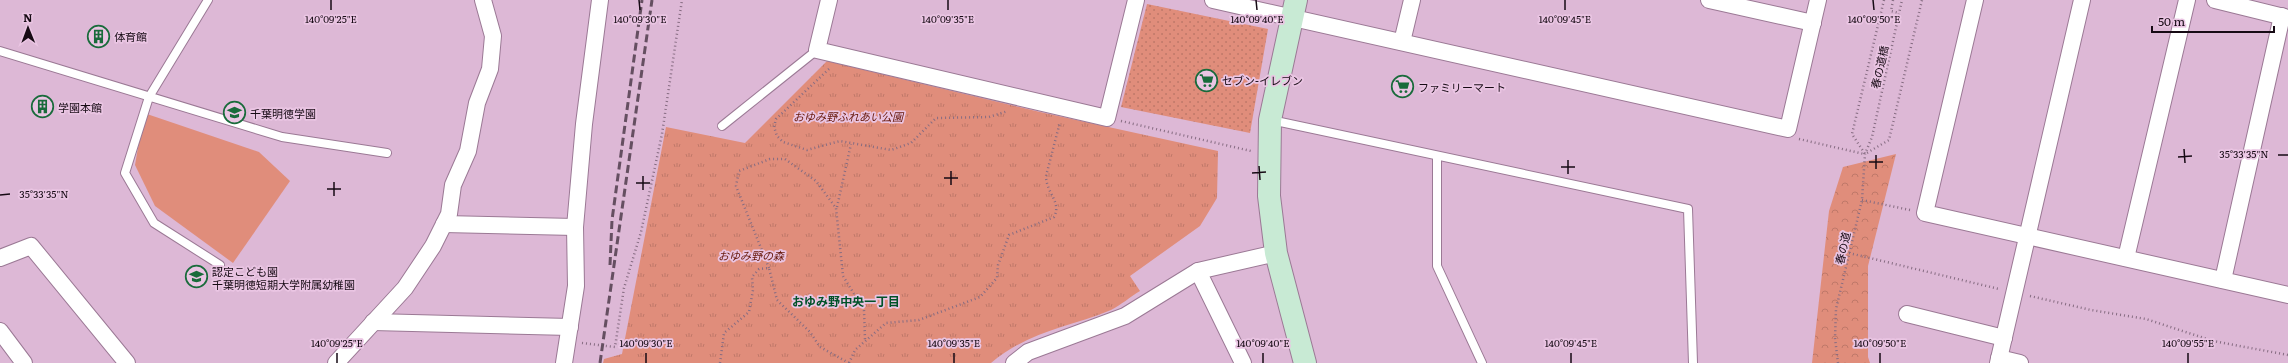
<svg xmlns="http://www.w3.org/2000/svg" width="2288" height="363" viewBox="0 0 2288 363" font-family="Literata,'Noto Sans JP',serif">
	<style>
		.grass { fill: url(#grass-dots) }
		.forest { fill: url(#forest-crowns) }
		.park { fill: url(#park-tufts) }
		.pitch { fill: #e08d7b }
		.lines { fill: none; stroke-linecap: round; stroke-linejoin: round }
		.lane-casing { stroke: #9b7995; stroke-width: 10 }
		.street-casing { stroke: #9b7995; stroke-width: 18 }
		.secondary-casing { stroke: #9b7995; stroke-width: 24 }
		.path { stroke: #866c82; stroke-width: 2.5; stroke-dasharray: 1 3; stroke-linecap: butt }
		.lane { stroke: #fff; stroke-width: 8 }
		.street { stroke: #fff; stroke-width: 16 }
		.secondary { stroke: #c8ead4; stroke-width: 22 }
		.rail { stroke: #654f61; stroke-width: 3; stroke-dasharray: 8 4; stroke-linecap: butt }
		.ticks { fill: none; stroke: #160a14; stroke-width: 1.5 }
		.labels { text-anchor: middle; dominant-baseline: central; stroke-width: 3.5; stroke-linejoin: round; paint-order: stroke }
		.poi-label { font-size: 11px; fill: #160a14; stroke: #eac5e3; text-anchor: start }
		.street-label { font-size: 11px; fill: #160a14; stroke: #eac5e3 }
		.park-label { font-size: 11px; font-style: italic; fill: #661708; stroke: #eac5e3 }
		.neighbourhood-label { font-size: 12px; font-weight: bold; fill: #005228; stroke: #eac5e3 }
		.ticks-label { font-size: 10px; text-anchor: middle; fill: #160a14; stroke: #eac5e3; stroke-width: 3.5; stroke-linejoin: round; paint-order: stroke }
	</style>
	<defs>
		<pattern id="grass-dots" width="8" height="8" patternUnits="userSpaceOnUse"><rect width="8" height="8" fill="#e08d7b"/><path d="M2 2h.1M6 6h.1" fill="none" stroke="#bf7869" stroke-width="1.8" stroke-linecap="round"/></pattern>
		<pattern id="forest-crowns" width="20" height="18" patternUnits="userSpaceOnUse"><rect width="20" height="18" fill="#e08d7b"/><path d="M2 6a3 3 0 1 1 6 0M12 15a3 3 0 1 1 6 0" fill="none" stroke="#bf7869"/></pattern>
		<pattern id="park-tufts" width="24" height="20" patternUnits="userSpaceOnUse"><rect width="24" height="20" fill="#e08d7b"/><path d="M3 7l-1-3M5 7V3M7 7l1-3M15 17l-1-3M17 17v-4M19 17l1-3" fill="none" stroke="#bf7869"/></pattern>
	</defs>
	<rect width="100%" height="100%" fill="#ddb8d6"/>
	<polygon class="grass" points="1147,4 1268,29 1250,133 1121,107"/>
	<polygon class="forest" points="1896,154 1868,266 1868,357 1870,363 1812,363 1829,211 1843,167"/>
	<path class="park" d="M827,61l213,51 178,39 -1,47 -17,28 -70,50 10,15c-10,6 -19,14 -29,19 -44,18 -82,21 -120,53h-388l1,-4 18,-5 44,-227 79,16z"/>
	<polygon class="pitch" points="144,113 259,152 290,181 233,263 155,206 135,165"/>
	<g class="lines">
		<defs>
			<g id="lane">
				<polyline points="208,0 149,97 125,173 154,223 220,265"/>
				<polyline points="0,51 282,137 387,153"/>
				<polyline points="1271,120 1688,209 1693,363"/>
				<polyline points="722,126 817,50"/>
				<polyline points="1437,157 1437,266 1482,363"/>
			</g>
			<g id="street">
				<polyline points="829,0 817,50 1107,118 1136,0"/>
				<polyline points="1213,0 1788,129 1818,0"/>
				<polyline points="1709,0 1813,23"/>
				<polyline points="1975,0 1925,213 2288,295"/>
				<polyline points="2215,0 2288,18"/>
				<polyline points="1402,42 1412,0"/>
				<polyline points="444,224 575,227"/>
				<polyline points="0,258 31,246 127,363"/>
				<polyline points="2126,258 2187,0"/>
				<polyline points="1198,271 1243,363"/>
				<polyline points="2223,280 2282,16"/>
				<polyline points="1907,314 2004,338"/>
				<polyline points="373,322 570,327"/>
				<polyline points="0,331 24,363"/>
				<polyline points="1999,358 2020,363"/>
				<polyline points="336,363 405,288 433,246 449,214 453,185 468,151 477,103 490,69 493,36 483,0"/>
				<polyline points="564,363 576,286 575,227 584,124 600,0"/>
				<polyline points="1014,363 1028,352 1125,316 1198,271 1276,253"/>
				<polyline points="1998,363 2082,0"/>
			</g>
			<polyline id="secondary" points="1296,0 1270,120 1269,196 1276,253 1305,363"/>
		</defs>
		<use href="#lane" class="lane-casing"/>
		<use href="#street" class="street-casing"/>
		<use href="#secondary" class="secondary-casing"/>
		<g class="path">
			<polyline points="1884,0 1852,134 1865,154 1889,140 1922,0"/>
			<polyline points="1893,0 1891,11 1899,13"/>
			<polyline points="829,69 776,119 774,127 777,136 783,142 807,150 840,141 891,150 911,143 936,118 989,117 1008,111"/>
			<polyline points="1121,121 1251,151"/>
			<polyline points="1799,139 1864,154"/>
			<polyline points="1862,200 1910,210"/>
			<polyline points="837,207 851,144"/>
			<polyline points="1849,253 1999,289"/>
			<polyline points="769,268 736,186 739,171 770,159 785,159 816,181 836,208 843,276 864,310 865,340"/>
			<polyline points="2030,296 2091,310 2146,319 2213,341 2288,355"/>
			<polyline points="582,343 615,347 624,288 641,232 662,134 682,0"/>
			<polyline points="720,363 724,333 749,312 753,290 752,277 759,269 769,268 777,300 810,332 820,347 849,363"/>
			<path d="M849,363l6,-13 31,-27 33,-3 61,-23 17,-19 1,-13 11,-30 45,-18c8,-15 -8,-24 -8,-41l14,-54"/>
			<polyline points="1838,363 1835,338 1836,309 1862,200 1865,154 1872,137 1902,0"/>
		</g>
		<use href="#lane" class="lane"/>
		<use href="#street" class="street"/>
		<use href="#secondary" class="secondary"/>
		<g class="rail">
			<polyline points="610,265 612,220 642,0"/>
			<polyline points="600,363 652,0"/>
		</g>
	</g>
	<path class="ticks" d="M331,0v10M639,0l1,10M948,0v10M1256,0l1,10M1565,0v10M1873,0l1,10M2184,149l1,14M1876,155v14M2278,155h10M2178,157l14,-1M1568,160v14M1869,162h14M1259,166l1,14M1561,167h14M951,171v14M1252,173l14,-1M643,176v14M944,178h14M334,182v14M636,183h14M327,189h14M0,195l10,-1M337,353v10M646,353v10M954,353v10M1263,353v10M1571,353v10M1880,353v10M2188,353v10"/>
	<defs>
		<symbol id="building-ring" viewBox="-11 -11 22 22"><circle r="9.5" fill="#eac5e3" stroke="#196b3b" stroke-width="1.5"/><path d="M-4-6H4V6H1V3H-1V6H-4ZM-2.5-4.3h1.7v1.8h-1.7ZM.8-4.3h1.7v1.8H.8ZM-2.5-1h1.7V.8h-1.7ZM.8-1h1.7V.8H.8Z" fill="#196b3b"/></symbol>
		<symbol id="supermarket-ring" viewBox="-11 -11 22 22"><circle r="9.5" fill="#eac5e3" stroke="#196b3b" stroke-width="1.5"/><path d="M-6-5.5h2.5l.6 2H6L4.5 2H-2.5L-4.4-4H-6ZM-1.5 3.2a1.3 1.3 0 1 0 .1 0ZM3 3.2a1.3 1.3 0 1 0 .1 0Z" fill="#196b3b"/></symbol>
		<symbol id="school-ring" viewBox="-11 -11 22 22"><circle r="9.5" fill="#eac5e3" stroke="#196b3b" stroke-width="1.5"/><path d="M0-5L7-2L0 1L-7-2ZM-4 1L0 2.5L4 1V4Q0 6-4 4Z" fill="#196b3b"/></symbol>
	</defs>
	<g fill-rule="evenodd">
		<use href="#building-ring" x="86" y="24" width="25" height="25"/>
		<use href="#supermarket-ring" x="1194" y="68" width="25" height="25"/>
		<use href="#supermarket-ring" x="1390" y="74" width="25" height="25"/>
		<use href="#building-ring" x="30" y="94" width="25" height="25"/>
		<use href="#school-ring" x="222" y="100" width="25" height="25"/>
		<use href="#school-ring" x="184" y="264" width="25" height="25"/>
	</g>
	<g class="labels">
		<g class="poi-label">
			<text x="114" y="36">体育館</text>
			<text x="1222" y="80">セブン-イレブン</text>
			<text x="1418" y="87">ファミリーマート</text>
			<text x="58" y="107">学園本館</text>
			<text x="250" y="113">千葉明徳学園</text>
			<text x="212" y="271">認定こども園<tspan x="212" dy="13">千葉明徳短期大学附属幼稚園</tspan></text>
		</g>
		<g class="street-label">
			<text transform="translate(1879 67) rotate(-77)">春の道橋</text>
			<text transform="translate(1842 248) rotate(-77)">春の道</text>
		</g>
		<g class="park-label">
			<text x="848" y="116">おゆみ野ふれあい公園</text>
			<text x="751" y="255">おゆみ野の森</text>
		</g>
		<g class="neighbourhood-label">
			<text x="846" y="301">おゆみ野中央一丁目</text>
		</g>
	</g>
	<g class="ticks-label">
		<text x="331" y="23">140°09'25"E</text>
		<text x="640" y="23">140°09'30"E</text>
		<text x="948" y="23">140°09'35"E</text>
		<text x="1257" y="23">140°09'40"E</text>
		<text x="1565" y="23">140°09'45"E</text>
		<text x="1874" y="23">140°09'50"E</text>
		<text x="2244" y="158">35°33'35"N</text>
		<text x="44" y="198">35°33'35"N</text>
		<text x="337" y="347">140°09'25"E</text>
		<text x="646" y="347">140°09'30"E</text>
		<text x="954" y="347">140°09'35"E</text>
		<text x="1263" y="347">140°09'40"E</text>
		<text x="1571" y="347">140°09'45"E</text>
		<text x="1880" y="347">140°09'50"E</text>
		<text x="2188" y="347">140°09'55"E</text>
	</g>
	<g transform="translate(28 28) rotate(359)" stroke="#eac5e3" stroke-width="3" paint-order="stroke">
	<path d="M0-3L7 15L0 10L-7 15Z" fill="#160a14"/>
	<text y="-6" font-size="11" font-weight="bold" text-anchor="middle" fill="#160a14">N</text>
	</g>
	<path d="M2152 26v6h122v-6" fill="none" stroke="#160a14" stroke-width="2"/>
	<text x="2158" y="26" font-size="12" fill="#160a14" stroke="#eac5e3" stroke-width="3" paint-order="stroke">50 m</text>
</svg>
